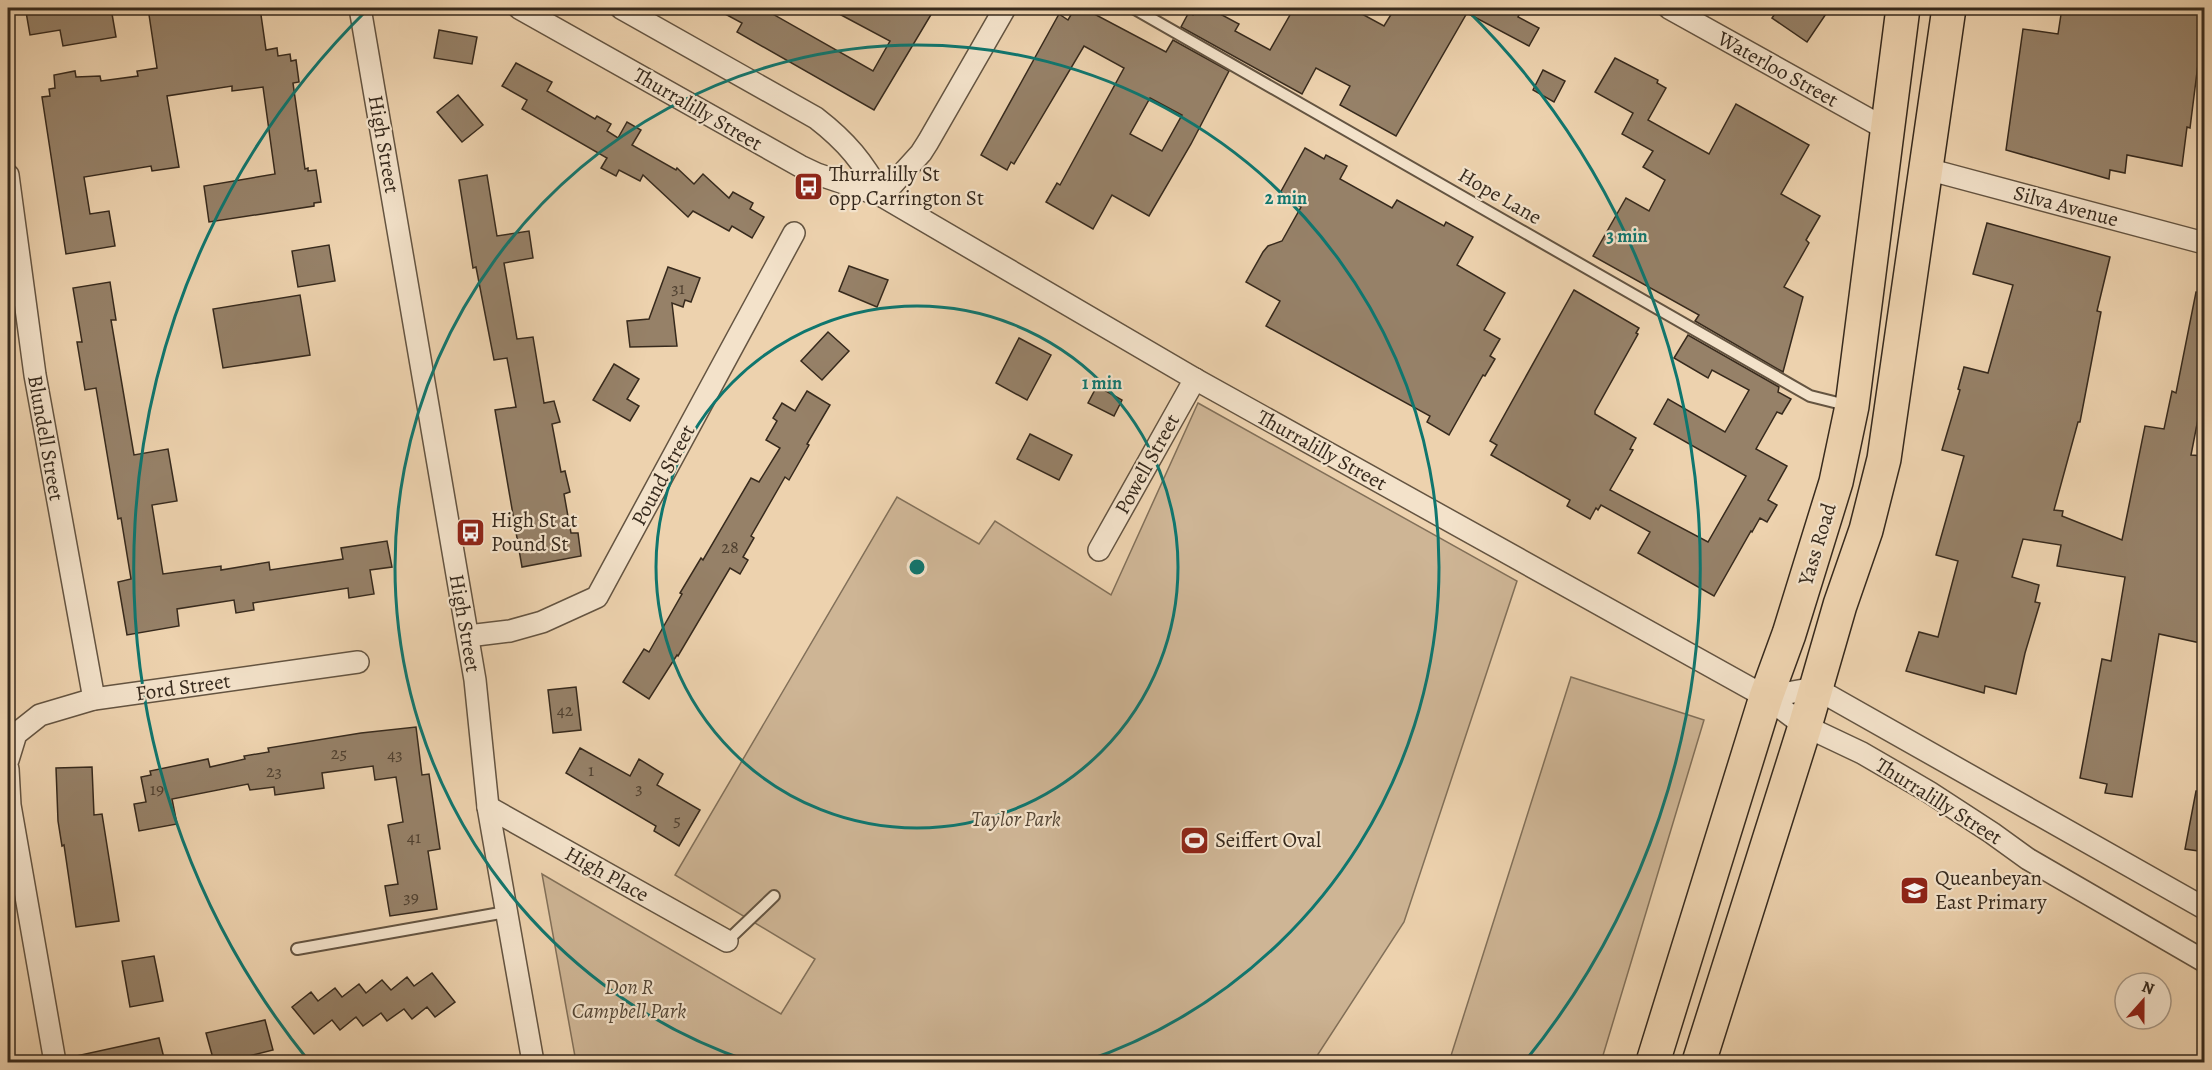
<svg xmlns="http://www.w3.org/2000/svg" width="2212" height="1070" viewBox="0 0 2212 1070" font-family="Alegreya,serif">
	<style>
		.green { fill: #ceb595; stroke: #827059; stroke-width: 1.5 }
		.building { fill: #968168; stroke: #372a1d; stroke-width: 1.5; fill-rule: evenodd }
		.lines { fill: none; stroke-linecap: round; stroke-linejoin: round }
		.lane-casing { stroke: #645441; stroke-width: 14 }
		.street-casing { stroke: #645441; stroke-width: 24 }
		.primary-casing { stroke: #372a1d; stroke-width: 36 }
		.lane { stroke: #f3e2ca; stroke-width: 10 }
		.street { stroke: #f3e2ca; stroke-width: 21 }
		.primary { stroke: #edd2ae; stroke-width: 33 }
		.ring { fill: none; stroke: #0f766e; stroke-width: 3 }
		.labels { text-anchor: middle; dominant-baseline: central; stroke-width: 4.5; stroke-linejoin: round; paint-order: stroke }
		.number-label { font-size: 18px; fill: #4f4030 }
		.street-label { font-size: 21px; fill: #372a1d; stroke: #f3e2ca }
		.poi-label { font-size: 21px; fill: #372a1d; stroke: #f3e2ca; text-anchor: start }
		.park-label { font-size: 21px; font-style: italic; fill: #554635; stroke: #f3e2ca }
		.centre { fill: #0f766e; stroke: #f3e2ca; stroke-width: 3 }
		.ring-label { font-size: 18px; text-anchor: middle; font-weight: bold; fill: #0f766e; stroke: #f3e2ca; stroke-width: 4.5; stroke-linejoin: round; paint-order: stroke }
	</style>
	<rect width="100%" height="100%" fill="#edd2ae"/>
	<filter id="stains"><feTurbulence type="fractalNoise" baseFrequency=".00333" numOctaves="4"/><feColorMatrix values="0 0 0 0 .2 0 0 0 0 .09 0 0 0 0 .02 0 0 0 .5 -.17"/></filter>
	<radialGradient id="worn" r=".72"><stop offset=".6" stop-color="#630" stop-opacity="0"/><stop offset="1" stop-color="#630" stop-opacity=".3"/></radialGradient>
	<g class="green">
		<polygon points="1198,403 1517,581 1404,922 1313,1062 576,1062 542,874 781,1014 815,959 675,875 897,497 979,544 995,521 1111,595"/>
		<polygon points="1571,677 1704,720 1601,1062 1449,1062"/>
	</g>
	<g class="building">
		<polygon points="53,8 111,8 116,37 63,46 60,30 30,35 26,12"/>
		<polygon points="148,8 260,8 266,50 277,48 278,56 290,54 291,61 296,60 299,82 293,83 305,169 308,168 308,171 316,170 321,202 314,203 314,206 209,222 204,186 275,174 263,87 232,91 232,86 167,96 179,167 152,171 151,166 84,177 90,214 109,211 115,246 66,254 42,97 50,96 49,89 55,88 54,75 75,71 76,77 100,76 101,81 138,76 137,71 157,68"/>
		<polygon points="714,8 762,8 873,71 890,41 828,8 935,8 874,110 737,32 742,23"/>
		<path d="M1075,8h8l83,44 7,-12 56,31 -38,73 -42,72 -37,-21 -19,34 -47,-27 11,-19 3,2 64,-117 -40,-22 -70,118 -3,-2 -4,8 -26,-15 78,-141 9,6zM1150,98l32,17 -20,36 -32,-17z"/>
		<polygon points="1198,8 1209,8 1239,24 1235,31 1270,50 1294,8 1351,8 1384,26 1395,8 1523,8 1518,17 1539,28 1529,46 1467,13 1396,136 1340,105 1350,86 1316,68 1302,94 1181,27 1189,12 1193,15"/>
		<polygon points="1779,8 1830,8 1807,42 1772,18"/>
		<polygon points="2062,8 2205,8 2190,128 2187,127 2182,166 2127,155 2125,173 2110,170 2109,179 2006,150 2023,29 2058,34"/>
		<polygon points="439,30 477,37 472,64 434,58"/>
		<polygon points="1615,58 1658,80 1657,83 1666,88 1648,120 1709,154 1736,104 1809,145 1781,194 1820,216 1806,240 1809,243 1784,287 1803,297 1783,372 1695,321 1699,315 1593,256 1626,198 1649,211 1665,180 1643,167 1653,151 1622,134 1633,113 1595,92"/>
		<polygon points="516,63 552,82 547,91 595,119 597,116 611,124 607,131 618,138 627,122 641,130 632,145 676,170 677,168 694,184 703,174 729,198 733,192 753,203 750,209 764,217 752,238 732,226 729,231 693,211 688,217 643,175 640,181 619,170 616,176 601,168 607,158 522,109 527,100 502,86"/>
		<polygon points="1543,70 1565,81 1554,102 1533,90"/>
		<polygon points="458,95 483,125 462,142 437,112"/>
		<polygon points="1305,148 1324,159 1326,155 1347,166 1340,179 1392,208 1397,200 1444,226 1446,222 1473,237 1457,265 1505,293 1484,330 1500,339 1490,356 1495,359 1485,376 1483,375 1449,435 1427,422 1430,416 1266,326 1280,301 1246,282 1263,252 1268,246 1282,241 1301,207 1279,195"/>
		<polygon points="487,175 497,236 529,231 533,258 504,263 517,339 533,337 544,403 554,401 560,422 552,424 561,472 565,471 570,492 564,494 571,533 578,533 581,556 522,567 495,410 516,407 507,358 494,360 476,267 473,268 459,180"/>
		<polygon points="1987,223 2110,257 2097,311 2101,312 2080,422 2078,422 2054,510 2063,511 2062,516 2122,540 2145,426 2164,429 2172,391 2176,393 2196,292 2205,293 2205,383 2191,455 2205,456 2205,644 2159,634 2132,797 2105,793 2107,784 2080,778 2102,659 2111,661 2125,577 2057,566 2061,545 2023,539 2012,577 2039,585 2035,602 2040,603 2025,653 2016,694 1985,686 1984,693 1906,671 1919,632 1938,637 1958,561 1936,555 1964,456 1942,450 1960,390 1958,389 1964,367 1988,373 2013,285 1973,274"/>
		<polygon points="329,245 335,281 298,287 292,251"/>
		<polygon points="849,266 888,280 877,307 839,291"/>
		<polygon points="668,267 700,278 691,302 685,300 683,307 672,303 677,346 630,347 627,321 649,319"/>
		<polygon points="110,282 116,320 111,320 134,455 168,449 177,501 152,505 163,574 221,566 221,570 269,562 270,570 343,559 341,548 387,541 392,567 370,570 374,594 349,598 348,588 253,603 254,610 236,613 234,600 177,609 179,626 127,635 118,582 131,579 121,518 118,519 96,388 85,390 77,342 82,342 73,288"/>
		<polygon points="1574,290 1639,328 1636,333 1638,334 1595,411 1595,414 1636,438 1630,449 1633,450 1610,490 1708,542 1746,476 1654,424 1668,399 1725,432 1749,390 1712,370 1708,378 1674,358 1688,335 1779,387 1778,392 1791,399 1782,414 1777,412 1756,449 1787,466 1768,500 1777,505 1767,522 1760,518 1752,532 1751,531 1714,596 1638,553 1650,532 1601,505 1598,510 1596,508 1590,519 1567,506 1570,500 1491,455 1497,445 1490,441"/>
		<polygon points="300,295 310,355 223,368 213,309"/>
		<polygon points="828,332 849,351 822,380 801,361"/>
		<polygon points="1019,338 1051,355 1027,400 996,383"/>
		<polygon points="614,364 639,379 627,399 639,406 630,421 593,400"/>
		<polygon points="1097,386 1122,400 1114,416 1088,403"/>
		<polygon points="807,391 830,405 807,444 809,445 789,480 785,477 751,536 754,538 743,557 748,560 740,574 730,568 678,656 677,655 649,699 623,682 644,649 649,652 682,594 680,593 701,558 703,560 751,478 759,482 780,448 766,440 777,421 773,418 782,403 795,411"/>
		<polygon points="1030,434 1072,455 1059,480 1017,459"/>
		<polygon points="576,687 581,730 553,733 548,690"/>
		<polygon points="416,727 422,775 429,774 440,849 428,851 437,909 390,916 385,886 398,884 388,825 403,822 396,777 375,780 373,766 322,773 324,788 275,795 274,787 250,790 248,784 172,799 177,824 139,831 134,804 146,802 141,777 151,775 150,771 208,759 210,767 245,759 244,756 269,752 268,748 361,733"/>
		<polygon points="580,748 630,776 639,759 663,774 657,785 700,810 679,846 654,831 656,826 566,773"/>
		<polygon points="92,767 94,815 102,814 119,921 76,927 64,845 62,846 58,821 56,768"/>
		<polygon points="2196,791 2205,792 2205,852 2185,849"/>
		<polygon points="154,956 163,1001 130,1007 122,961"/>
		<polygon points="432,973 455,1002 435,1017 427,1007 412,1019 404,1009 387,1021 381,1013 363,1026 356,1017 340,1030 332,1020 314,1034 292,1007 311,992 318,1001 335,988 342,997 359,984 366,993 382,980 391,990 407,977 414,986"/>
		<polygon points="265,1020 273,1050 224,1062 214,1062 206,1033"/>
		<polygon points="159,1038 165,1062 77,1062 76,1056"/>
	</g>
	<g class="lines">
		<defs>
			<g id="lane">
				<polyline points="1133,8 1810,396 1850,406"/>
				<polyline points="727,941 774,896"/>
				<polyline points="297,949 506,912"/>
			</g>
			<g id="street">
				<polyline points="360,8 475,680 488,807 533,1062"/>
				<polyline points="519,8 800,166 817,174 882,196 1195,379 1766,697 1805,726 1862,753 1929,792 1992,833 2028,859 2204,961"/>
				<path d="M621,8l195,110c31,24 47,44 66,78"/>
				<polyline points="1669,8 1888,130"/>
				<polyline points="1927,169 2204,243"/>
				<polyline points="8,175 35,375 94,699"/>
				<polyline points="882,196 921,153 928,142 1005,8"/>
				<polyline points="1099,550 1195,379"/>
				<polyline points="468,636 510,631 542,622 597,597 794,233"/>
				<polyline points="1766,697 1815,688 2204,908"/>
				<polyline points="8,760 16,734 40,715 94,699 358,662"/>
				<polyline points="8,769 10,805 55,1062"/>
				<polyline points="488,807 727,941"/>
			</g>
			<g id="primary">
				<polyline points="1653,1062 1766,697 1789,634 1836,482 1852,406 1903,8"/>
				<polyline points="1699,1062 1805,726 1840,605 1866,530 1884,459 1949,8"/>
			</g>
		</defs>
		<use href="#lane" class="lane-casing"/>
		<use href="#street" class="street-casing"/>
		<use href="#primary" class="primary-casing"/>
		<use href="#lane" class="lane"/>
		<use href="#street" class="street"/>
		<use href="#primary" class="primary"/>
	</g>
	<g class="ring">
		<circle cx="917" cy="567" r="261"/>
		<path d="M751 1062A522 522 0 1 1 1083 1062"/>
		<path d="M308 1060A783 783 0 0 1 368 9M1466 9A783 783 0 0 1 1526 1060"/>
	</g>
	<defs>
		<symbol id="bus-square" viewBox="-11 -11 22 22"><rect x="-9" y="-9" width="18" height="18" rx="4" fill="#8f2418" stroke="#f3e2ca"/><path d="M-5-6H5V4H4V6H2V4H-2V6H-4V4H-5ZM-3.5-4V0h7V-4ZM-3.5 1.2v1.5H-2V1.2ZM2 1.2v1.5H3.5V1.2Z" fill="#fff"/></symbol>
		<symbol id="stadium-square" viewBox="-11 -11 22 22"><rect x="-9" y="-9" width="18" height="18" rx="4" fill="#8f2418" stroke="#f3e2ca"/><path d="M0-5a6.5 5 0 1 0 0 10a6.5 5 0 1 0 0-10ZM-3.5-1.8h7v3.6h-7Z" fill="#fff"/></symbol>
		<symbol id="school-square" viewBox="-11 -11 22 22"><rect x="-9" y="-9" width="18" height="18" rx="4" fill="#8f2418" stroke="#f3e2ca"/><path d="M0-5L7-2L0 1L-7-2ZM-4 1L0 2.5L4 1V4Q0 6-4 4Z" fill="#fff"/></symbol>
	</defs>
	<g fill-rule="evenodd">
		<use href="#bus-square" x="792" y="170" width="33" height="33"/>
		<use href="#bus-square" x="454" y="516" width="33" height="33"/>
		<use href="#stadium-square" x="1178" y="824" width="33" height="33"/>
		<use href="#school-square" x="1898" y="874" width="33" height="33"/>
	</g>
	<g class="labels">
		<g class="number-label">
			<text x="678" y="288">31</text>
			<text x="730" y="547">28</text>
			<text x="565" y="710">42</text>
			<text x="339" y="753">25</text>
			<text x="395" y="754">43</text>
			<text x="591" y="770">1</text>
			<text x="274" y="771">23</text>
			<text x="639" y="788">3</text>
			<text x="157" y="789">19</text>
			<text x="677" y="820">5</text>
			<text x="414" y="837">41</text>
			<text x="411" y="897">39</text>
		</g>
		<g class="street-label">
			<text transform="translate(1778 69) rotate(29)">Waterloo Street</text>
			<text transform="translate(698 109) rotate(30)">Thurralilly Street</text>
			<text transform="translate(384 144) rotate(80)">High Street</text>
			<text transform="translate(1500 196) rotate(30)">Hope Lane</text>
			<text transform="translate(2066 206) rotate(15)">Silva Avenue</text>
			<text transform="translate(46 438) rotate(80)">Blundell Street</text>
			<text transform="translate(1322 450) rotate(29)">Thurralilly Street</text>
			<text transform="translate(1147 464) rotate(-61)">Powell Street</text>
			<text transform="translate(663 475) rotate(-62)">Pound Street</text>
			<text transform="translate(1817 544) rotate(-73)">Yass Road</text>
			<text transform="translate(465 623) rotate(80)">High Street</text>
			<text transform="translate(183 687) rotate(-8)">Ford Street</text>
			<text transform="translate(1939 801) rotate(32)">Thurralilly Street</text>
			<text transform="translate(607 874) rotate(29)">High Place</text>
		</g>
		<g class="poi-label">
			<text x="829" y="174">Thurralilly St<tspan x="829" dy="24">opp Carrington St</tspan></text>
			<text x="491" y="520">High St at<tspan x="491" dy="24">Pound St</tspan></text>
			<text x="1215" y="840">Seiffert Oval</text>
			<text x="1935" y="878">Queanbeyan<tspan x="1935" dy="24">East Primary</tspan></text>
		</g>
		<g class="park-label">
			<text x="1016" y="819">Taylor Park</text>
			<text x="629" y="987">Don R<tspan x="629" dy="24">Campbell Park</tspan></text>
		</g>
	</g>
	<circle cx="917" cy="567" r="9" class="centre"/>
	<g class="ring-label">
		<text x="1286" y="204">2 min</text>
		<text x="1627" y="242">3 min</text>
		<text x="1102" y="389">1 min</text>
	</g>
	<rect width="2212" height="1070" fill="none" stroke="#edd2ae" stroke-width="30"/>
	<rect x="9" y="9" width="2194" height="1052" fill="none" stroke="#372a1d" stroke-width="3"/>
	<rect x="15" y="15" width="2182" height="1040" fill="none" stroke="#372a1d" stroke-width="1.5"/>
	<g transform="translate(2143 1001) rotate(21)"><circle r="28" fill="#f3e2ca" stroke="#a89885" stroke-width="1.5"/>
	<path d="M0-4.5L10 22L0 15L-10 22Z" fill="#8f2418"/>
	<text y="-9" font-size="16" font-weight="bold" text-anchor="middle" fill="#372a1d">N</text>
	</g>
	<rect width="100%" height="100%" filter="url(#stains)"/>
	<rect width="100%" height="100%" fill="url(#worn)"/>
</svg>
